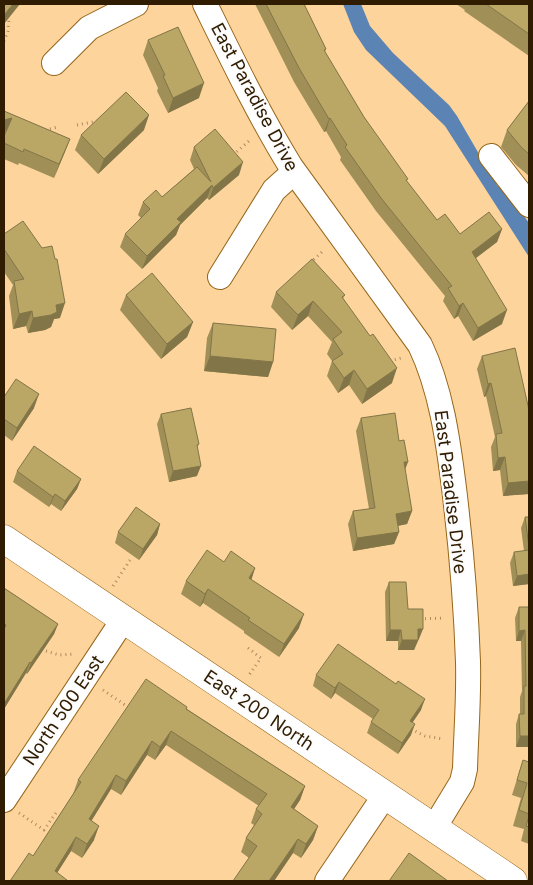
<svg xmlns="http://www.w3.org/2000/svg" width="533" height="885" viewBox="0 0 533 885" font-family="Inter,sans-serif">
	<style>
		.water { fill: #5b84b4 }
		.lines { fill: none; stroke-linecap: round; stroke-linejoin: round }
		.street-casing { stroke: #95661a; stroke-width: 26 }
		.secondary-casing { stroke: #95661a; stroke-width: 29 }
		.path { stroke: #ac8a5e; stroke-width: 3; stroke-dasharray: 1 4; stroke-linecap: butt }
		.street { stroke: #fff; stroke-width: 24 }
		.secondary { stroke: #fff; stroke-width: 28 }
		.wall { fill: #a09058 }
		.shaded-wall { fill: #827547 }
		.building { fill: #baa766; stroke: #827547 }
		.labels { text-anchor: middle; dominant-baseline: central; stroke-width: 4; stroke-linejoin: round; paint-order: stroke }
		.street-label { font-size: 18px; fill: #301c00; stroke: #fcfcfc }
	</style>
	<rect width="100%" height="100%" fill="#fed49d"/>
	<polygon class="water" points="343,4 361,4 370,26 393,53 449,105 457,116 497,185 511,198 529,223 529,257 445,126 366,50 354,32"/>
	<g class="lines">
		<defs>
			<g id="street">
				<path d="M205,4c27,55 54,111 86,163l129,178c21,44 28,95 34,143 7,58 12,116 14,174 1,36 -2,72 -3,107l-3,13 -28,46"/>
				<polyline points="54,63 89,28 136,4"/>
				<polyline points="491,156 529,205"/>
				<polyline points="220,277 274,190 294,172"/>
				<polyline points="4,800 123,620"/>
				<polyline points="327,881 385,795"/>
			</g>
			<polyline id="secondary" points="4,539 513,881"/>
		</defs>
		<use href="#street" class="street-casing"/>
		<use href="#secondary" class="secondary-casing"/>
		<g class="path">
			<polyline points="4,41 8,31 9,19"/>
			<polyline points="77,125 98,121"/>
			<polyline points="45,130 58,127"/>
			<polyline points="233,155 249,141"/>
			<polyline points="310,263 323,251"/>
			<polyline points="4,307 8,306"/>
			<polyline points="390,361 401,358"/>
			<polyline points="113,586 132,557"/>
			<polyline points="420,619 444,618"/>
			<polyline points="248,648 261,658 249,675"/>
			<polyline points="46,651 59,655 75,654"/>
			<polyline points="103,690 125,705"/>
			<polyline points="411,729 425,736 444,739"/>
			<polyline points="19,813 44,830 58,810"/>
		</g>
		<use href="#street" class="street"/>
		<use href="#secondary" class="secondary"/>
	</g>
	<g class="wall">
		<polygon points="255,4 304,4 326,49 325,52 364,117 407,182 437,220 460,234 502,229 497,242 475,258 502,324 473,341 458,316 454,319 443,301 445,296 376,211 340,160 341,157 326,131 324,132 294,82"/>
		<polygon points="456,4 529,4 529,56 464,11 465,10"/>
		<polygon points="148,40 199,98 168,113 157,91 158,88 143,55"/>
		<polygon points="529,101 529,176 516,165 501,147 507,130"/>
		<polygon points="4,111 70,139 54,178 19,163 18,165 4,159 4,136 6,131"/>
		<polygon points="144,130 98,174 75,150 81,135"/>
		<polygon points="194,147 239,175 209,200 207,198 180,225 176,235 142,269 120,247 125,234 141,218 138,215 143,202 162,197 194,169 190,160"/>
		<polygon points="4,234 60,318 54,319 51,327 45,330 28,333 26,326 13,329 9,296 13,285 4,272"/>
		<polygon points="276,292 345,295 343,298 392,383 362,404 349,385 338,393 327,376 332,361 327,354 332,342 308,316 292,330 271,307"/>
		<polygon points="126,295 193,322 187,337 161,359 120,310"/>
		<polygon points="213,323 273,362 268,377 204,371 207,338"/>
		<polygon points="482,356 529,494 503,496 500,470 493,471 491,447 495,437 486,396 484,397 477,369"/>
		<polygon points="4,397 34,408 12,441 4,435"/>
		<polygon points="161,414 199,444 197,448 197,476 169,482 157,424"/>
		<polygon points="361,418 399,441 412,511 407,524 398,526 399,532 394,544 353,551 348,524 353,511 369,509 356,431"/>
		<polygon points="17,471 81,479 77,489 61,511 51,504 49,507 13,482"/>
		<polygon points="525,517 529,517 529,584 513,586 510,563 514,552 524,551 521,528"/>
		<polygon points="160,524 157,535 139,560 115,543 118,532"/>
		<polygon points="224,562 255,568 251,580 299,628 279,657 244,633 244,631 203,603 200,607 181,594 186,581"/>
		<polygon points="389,582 408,609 419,639 414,650 398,650 398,641 386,641 385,592"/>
		<polygon points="4,588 58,624 54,634 27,674 26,673 4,709"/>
		<polygon points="519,607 529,607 529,747 516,747 516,724 519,714 520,714 520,697 522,691 521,641 516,641 515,618"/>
		<polygon points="316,675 421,710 412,723 411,735 398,754 367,733 371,722 373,719 335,693 331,699 313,686"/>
		<polygon points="187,707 187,709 305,786 300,800 294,809 318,826 313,840 301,858 293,853 274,881 233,881 249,858 241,852 246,838 254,825 251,823 256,809 259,806 166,745 155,760 147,755 121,795 111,789 91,821 94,840 82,858 71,851 57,873 33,856 73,794 78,780"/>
		<polygon points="523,760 529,762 529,844 521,841 524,829 513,826 521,798 512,795"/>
	</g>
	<g class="shaded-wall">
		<polygon points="13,4 20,4 4,24 4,15"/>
		<polygon points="204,83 199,98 168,113 173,98"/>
		<polygon points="149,115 144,130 98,174 104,159"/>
		<polygon points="12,118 7,131 4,132 4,120"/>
		<polygon points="330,118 326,131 324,132 329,119"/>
		<polygon points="70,139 65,152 54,178 59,164"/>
		<polygon points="243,162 239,175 209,200 213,188"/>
		<polygon points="212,185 207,198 180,225 176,235 142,269 147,256 177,219"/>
		<polygon points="502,229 497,242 467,265 472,252"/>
		<polygon points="313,301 308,316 292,330 298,315"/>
		<polygon points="65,303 60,318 54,319 51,327 45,330 28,333 33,318 56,305"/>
		<polygon points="463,303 458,316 454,319 459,306"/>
		<polygon points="507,310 502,324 473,341 478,328"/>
		<polygon points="32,311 26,326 13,329 19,314"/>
		<polygon points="193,322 187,337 161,359 167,344"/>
		<polygon points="210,356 273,362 268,377 204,371"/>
		<polygon points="397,368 392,383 362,404 367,389"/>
		<polygon points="354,370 349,385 338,393 344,378"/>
		<polygon points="491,383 486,396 484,397 488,384"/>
		<polygon points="39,394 34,408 12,441 17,428"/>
		<polygon points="505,457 500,470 493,471 498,458"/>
		<polygon points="404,462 408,462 403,475"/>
		<polygon points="201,466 197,476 169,482 173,471"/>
		<polygon points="81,479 77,489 61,511 65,501"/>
		<polygon points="529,481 529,494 503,496 508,483"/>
		<polygon points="55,494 51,504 49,507 53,497"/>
		<polygon points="412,511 407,524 391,527 396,514"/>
		<polygon points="160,524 157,535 139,560 143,549"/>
		<polygon points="399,532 394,544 353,551 357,538"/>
		<polygon points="255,568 251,581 249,578"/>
		<polygon points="529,574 529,584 513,586 517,576"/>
		<polygon points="208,589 203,603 200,607 205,594"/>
		<polygon points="304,614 299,628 279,657 284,644"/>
		<polygon points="58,624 54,634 27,674 31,663"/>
		<polygon points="418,629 423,629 419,639 414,639"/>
		<polygon points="390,630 401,630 398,641 386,641"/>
		<polygon points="525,630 521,641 516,641 519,631"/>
		<polygon points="402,640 418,640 414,650 398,650"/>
		<polygon points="30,662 26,673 4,709 4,704"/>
		<polygon points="339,682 335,693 331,699 335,688"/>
		<polygon points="425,699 421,710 406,732 410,721"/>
		<polygon points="415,724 411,735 398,754 402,743"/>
		<polygon points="171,731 166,745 155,760 160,747"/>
		<polygon points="520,736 529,736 529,747 516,747"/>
		<polygon points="152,741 147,755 121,795 126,781"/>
		<polygon points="116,775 111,789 84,833 89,819"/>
		<polygon points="305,786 300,800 286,821 291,807"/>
		<polygon points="99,826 94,840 82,858 87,844"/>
		<polygon points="318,826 313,840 301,858 306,844"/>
		<polygon points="76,837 71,851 52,881 55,871"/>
		<polygon points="298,839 293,853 274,881 269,881"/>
	</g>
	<g class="building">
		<polygon points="4,4 13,4 4,15"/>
		<polygon points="266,4 304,4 326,49 324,50 364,117 408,179 406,180 437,220 445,214 460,234 489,212 502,229 472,252 507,310 478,328 463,303 459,306 448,288 452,286 381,198 345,147 347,145 330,118 329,119 299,68"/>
		<polygon points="486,4 529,4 529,34"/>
		<polygon points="178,27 204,83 173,98 163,76 165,75 148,40"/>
		<polygon points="126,92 149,115 104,159 81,135"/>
		<polygon points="529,101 529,154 522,148 507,130"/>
		<polygon points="4,111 70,139 59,164 24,149 23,152 4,143 4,136 12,118 4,120"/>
		<polygon points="215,129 243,162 213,188 212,185 177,219 181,222 147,256 125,234 150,209 143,202 156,190 162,197 197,167 211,182 194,147"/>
		<polygon points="23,221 42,248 52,246 55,259 57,259 65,303 56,305 57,312 51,315 33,318 32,311 19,314 14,281 24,279 4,249 4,234"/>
		<polygon points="312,259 345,295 342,297 370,336 373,334 397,368 367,389 354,370 344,378 332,361 343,354 333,339 342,332 313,301 298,315 276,292"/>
		<polygon points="152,273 193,322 167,344 126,295"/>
		<polygon points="213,323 276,329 273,362 210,356"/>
		<polygon points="515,348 529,410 529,481 508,483 505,457 498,458 496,434 502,433 491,383 488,384 482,356"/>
		<polygon points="16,379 39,394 17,428 4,419 4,397"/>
		<polygon points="191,408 199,444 197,445 201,466 173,471 161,414"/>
		<polygon points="395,413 399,441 404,440 408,462 404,462 412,511 396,514 399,532 357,538 353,511 375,508 361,418"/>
		<polygon points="34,446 81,479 65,501 55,494 53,497 17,471"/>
		<polygon points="136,507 160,524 143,549 118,532"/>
		<polygon points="525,517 529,517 529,547"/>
		<polygon points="207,550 224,562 231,551 255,568 249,578 304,614 284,644 248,620 250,618 208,589 205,594 186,581"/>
		<polygon points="529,550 529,574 517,576 514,552"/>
		<polygon points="389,582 406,582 408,609 423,609 423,629 418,629 418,640 402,640 401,630 390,630"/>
		<polygon points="4,588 58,624 31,663 30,662 4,704 4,629 6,625 4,624"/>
		<polygon points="519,607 529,607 529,736 520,736 519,714 524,714 524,686 526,686 525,630 519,631"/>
		<polygon points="338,644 396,684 398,681 425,699 410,721 415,724 402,743 371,722 379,710 339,682 335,688 316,675"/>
		<polygon points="146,679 187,707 186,709 305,786 291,807 318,826 306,844 298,839 269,881 233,881 257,846 246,838 262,814 256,809 267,794 171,731 160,747 152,741 126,781 116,775 89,819 99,826 87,844 76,837 55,871 67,880 66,881 10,881 29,853 33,856 81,782 78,780"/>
		<polygon points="523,760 529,762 529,814 519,810 527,783 517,780"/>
		<polygon points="529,816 529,827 526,826"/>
		<polygon points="409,853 448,881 389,881"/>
	</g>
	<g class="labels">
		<g class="street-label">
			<text transform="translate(255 97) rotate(62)">East Paradise Drive</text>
			<text transform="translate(451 492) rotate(83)">East Paradise Drive</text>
			<text transform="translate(63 710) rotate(-56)">North 500 East</text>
			<text transform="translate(259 710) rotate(34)">East 200 North</text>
		</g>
	</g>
	<rect width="533" height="885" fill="none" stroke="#301c00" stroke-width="10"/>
</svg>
